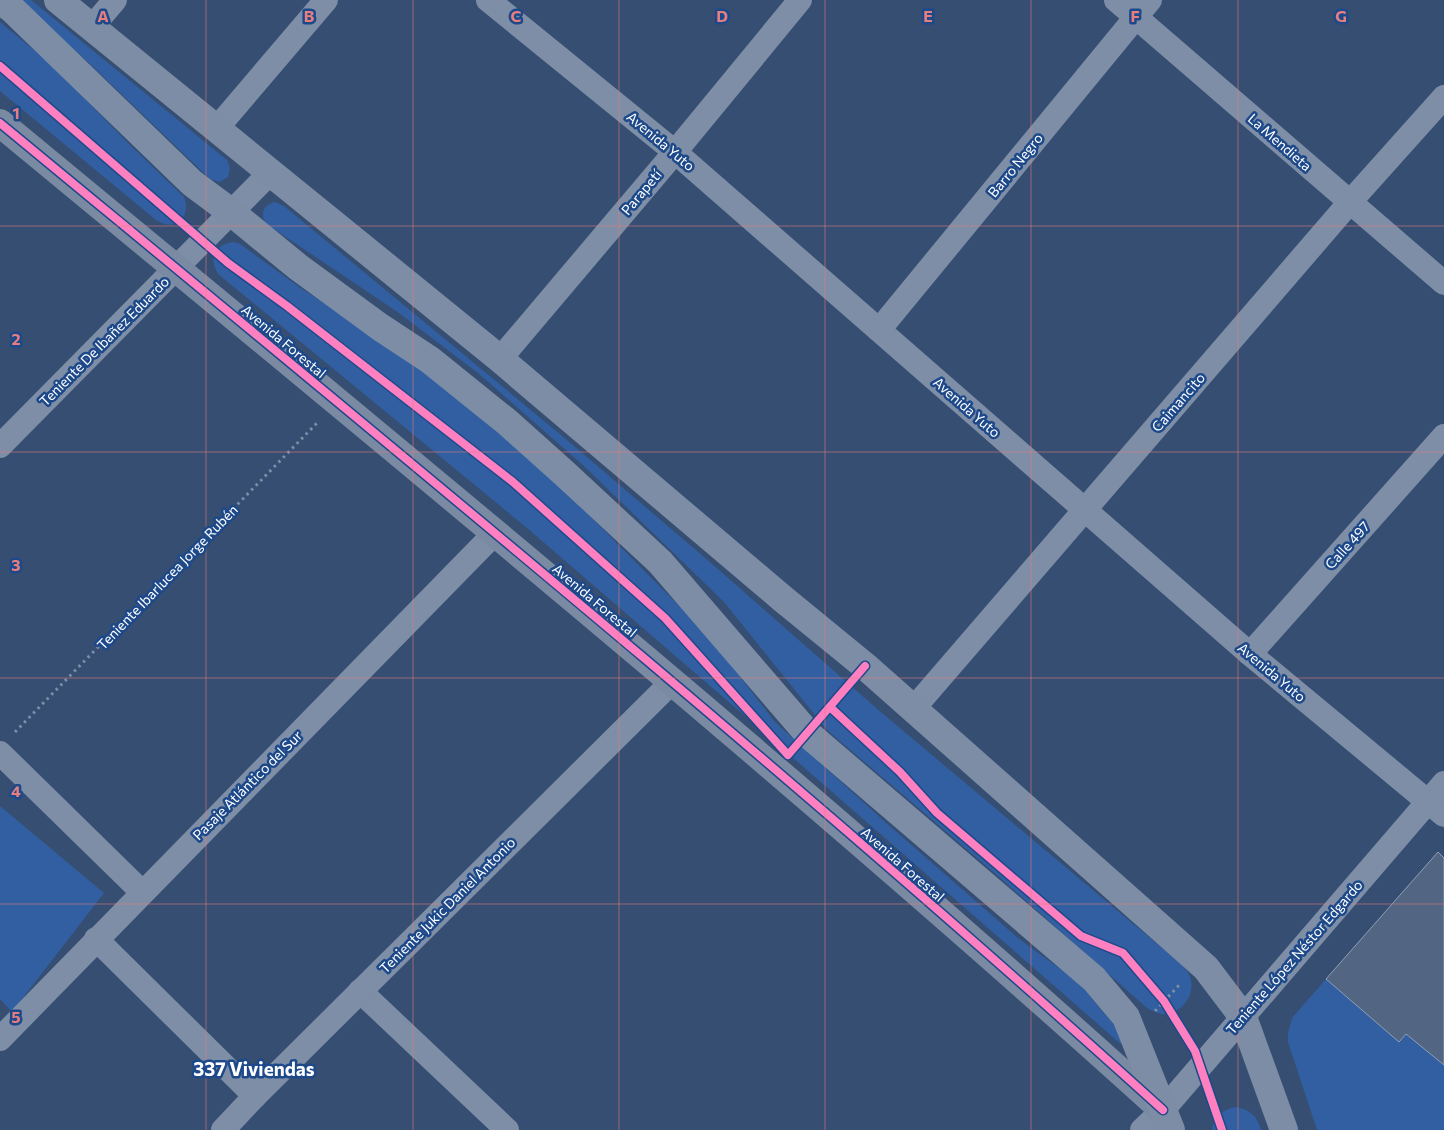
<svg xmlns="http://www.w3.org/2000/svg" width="1444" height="1130" viewBox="0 0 1444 1130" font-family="Commissioner,sans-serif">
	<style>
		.green { fill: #315fa1 }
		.building { fill: #526582; stroke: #919fb5 }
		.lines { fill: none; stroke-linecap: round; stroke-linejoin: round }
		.path { stroke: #7d8ea6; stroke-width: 3; stroke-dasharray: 2.5 4; stroke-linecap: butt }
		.street { stroke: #7d8ea6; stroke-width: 24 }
		.secondary { stroke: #798aa2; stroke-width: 28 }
		.primary { stroke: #7c8da5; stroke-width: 28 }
		.cycleway-casing { stroke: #1d498a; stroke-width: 11 }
		.cycleway { stroke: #ff80c0; stroke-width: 8 }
		.grid { fill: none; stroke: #e67e7e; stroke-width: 1; stroke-opacity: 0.55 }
		.labels { text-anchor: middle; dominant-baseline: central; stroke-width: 5; stroke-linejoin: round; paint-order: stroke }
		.street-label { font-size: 14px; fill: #fff; stroke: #1d498a }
		.district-label { font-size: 19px; font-weight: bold; fill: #fff; stroke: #1d498a }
		.grid-label { font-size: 16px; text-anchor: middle; font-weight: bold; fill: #e67e7e; stroke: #1d498a; stroke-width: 5; stroke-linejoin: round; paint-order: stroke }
	</style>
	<rect width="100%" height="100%" fill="#364e72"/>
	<g class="green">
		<polygon points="18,0 31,0 227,160 230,168 228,177 220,182 210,179 92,66"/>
		<path d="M0,22l50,41 76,78 58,56c8,20 -9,36 -28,23l-156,-129z"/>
		<path d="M275,202l9,4 283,234 151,129 164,144 299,251c2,3 6,6 8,10 8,17 -4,37 -22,40 -7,1 -14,-3 -20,-6l-149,-132 -171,-146 -103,-128 -139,-135 -107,-94 -79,-60 -131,-88c-9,-9 -6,-20 7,-23z"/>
		<path d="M234,242l6,2 62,45 71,45 36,25 129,107 48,46 122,123 67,87 108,98 135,118 60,44 48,57 -5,5 -6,-5 -355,-310 -233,-201 -309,-254c-10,-16 -3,-30 16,-32z"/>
		<polygon points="0,806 104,893 12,1012 0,999"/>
		<polygon points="1326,979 1399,1041 1406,1034 1444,1065 1444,1130 1317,1130 1288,1042 1288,1033 1292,1018"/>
		<path d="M1235,1107c15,2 22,9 26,23h-49c2,-14 10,-20 23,-23z"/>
	</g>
	<polygon class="building" points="1438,852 1444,858 1444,1065 1406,1034 1399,1042 1326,979"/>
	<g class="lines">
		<g class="path">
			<polyline points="15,732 318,422"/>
			<polyline points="1155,1011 1181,983"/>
		</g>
		<g class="street">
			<polyline points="488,0 675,152 1250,654 1444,815"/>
			<polyline points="1116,0 1444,283"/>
			<polyline points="92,27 115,0"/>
			<polyline points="217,128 326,0"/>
			<polyline points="879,330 1150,0"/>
			<polyline points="500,359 675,152 800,0"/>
			<polyline points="0,446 271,172"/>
			<polyline points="1250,654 1444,436"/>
			<polyline points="914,708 1350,202 1444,97"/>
			<polyline points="0,753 142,892"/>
			<polyline points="96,939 255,1096"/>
			<polyline points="360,991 507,1130"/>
			<polyline points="0,1039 495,533"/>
			<polyline points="223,1130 255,1096 672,682"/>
			<polyline points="1142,1130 1163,1110 1444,783"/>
		</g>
		<path class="secondary" d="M0,123c392,324 786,646 1163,987"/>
		<g class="primary">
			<polyline points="0,0 12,9 192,183 231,212 298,267 380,327 430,360 507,422 564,473 660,562 809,735 1094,979 1126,1017 1171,1130"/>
			<polyline points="58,0 500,359 783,599 865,666 1206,968 1243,1017 1284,1130"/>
		</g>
		<defs>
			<g id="cycleway">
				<polyline points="0,66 228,263 287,306 513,482 665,618 788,755 865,666"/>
				<path d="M0,123c392,324 786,646 1163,987"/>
				<polyline points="830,707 900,772 937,813 1081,936 1123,953 1164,1001 1195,1051 1222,1130"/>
			</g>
		</defs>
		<use href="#cycleway" class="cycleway-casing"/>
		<use href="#cycleway" class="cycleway"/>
	</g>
	<path class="grid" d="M206,0v1130M413,0v1130M619,0v1130M825,0v1130M1031,0v1130M1238,0v1130M0,226h1444M0,452h1444M0,678h1444M0,904h1444"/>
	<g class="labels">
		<g class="street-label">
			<text transform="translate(661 141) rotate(40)">Avenida Yuto</text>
			<text transform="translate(1280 142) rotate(41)">La Mendieta</text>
			<text transform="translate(1015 165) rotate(-51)">Barro Negro</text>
			<text transform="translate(641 192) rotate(-50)">Parapetí</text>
			<text transform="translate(104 341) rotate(-45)">Teniente De Ibañez Eduardo</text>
			<text transform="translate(284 341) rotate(40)">Avenida Forestal</text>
			<text transform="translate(1178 402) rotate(-49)">Caimancito</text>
			<text transform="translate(967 407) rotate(41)">Avenida Yuto</text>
			<text transform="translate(1347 545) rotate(-48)">Calle 497</text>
			<text transform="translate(167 577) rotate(-46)">Teniente Ibarlucea Jorge Rubén</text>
			<text transform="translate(595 600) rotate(40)">Avenida Forestal</text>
			<text transform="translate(1272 672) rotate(40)">Avenida Yuto</text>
			<text transform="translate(247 785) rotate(-45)">Pasaje Atlántico del Sur</text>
			<text transform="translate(903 864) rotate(41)">Avenida Forestal</text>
			<text transform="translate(447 905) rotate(-45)">Teniente Jukic Daniel Antonio</text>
			<text transform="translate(1294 957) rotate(-49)">Teniente López Néstor Edgardo</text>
		</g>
		<g class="district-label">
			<text x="254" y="1068">337 Viviendas</text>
		</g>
	</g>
	<g class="grid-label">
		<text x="103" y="22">A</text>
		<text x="309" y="22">B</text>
		<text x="516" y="22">C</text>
		<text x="722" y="22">D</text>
		<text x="928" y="22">E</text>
		<text x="1135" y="22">F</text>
		<text x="1341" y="22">G</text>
		<text x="16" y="119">1</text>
		<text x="16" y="345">2</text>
		<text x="16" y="571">3</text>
		<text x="16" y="797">4</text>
		<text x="16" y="1023">5</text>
	</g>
</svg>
